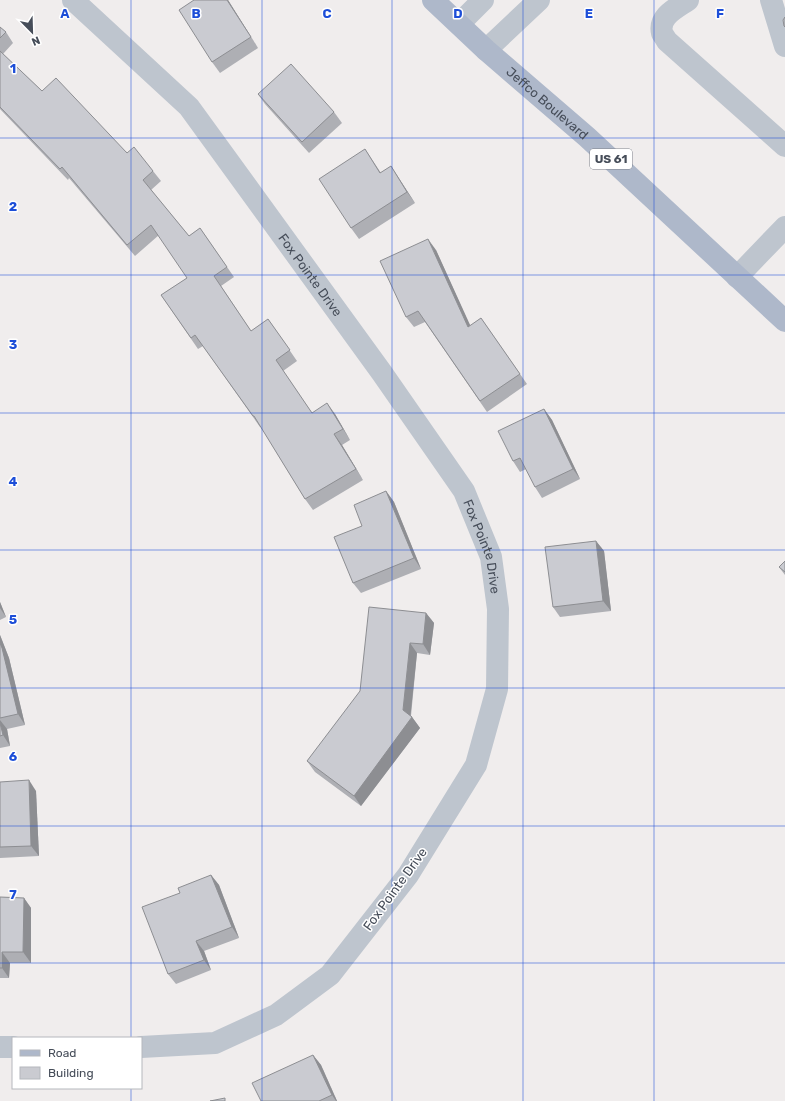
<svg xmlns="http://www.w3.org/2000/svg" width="785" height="1101" viewBox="0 0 785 1101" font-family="Rubik,sans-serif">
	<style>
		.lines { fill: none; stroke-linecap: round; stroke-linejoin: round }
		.minor { stroke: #bec5ce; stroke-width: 22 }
		.major { stroke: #aeb8ca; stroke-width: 22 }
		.wall { fill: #aeafb4 }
		.shaded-wall { fill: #8d8e92 }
		.building { fill: #cacbd1; stroke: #8d8e92 }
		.grid { fill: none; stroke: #1d4ed8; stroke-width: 1; stroke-opacity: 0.55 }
		.labels { text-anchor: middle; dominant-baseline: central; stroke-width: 3; stroke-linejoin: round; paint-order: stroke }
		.shield { fill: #fff; stroke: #7e828b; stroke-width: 1 }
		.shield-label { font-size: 12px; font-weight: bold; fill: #464d59 }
		.street-label { font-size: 13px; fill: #464d59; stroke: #fff }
		.grid-label { font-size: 13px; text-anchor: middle; font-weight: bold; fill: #1d4ed8; stroke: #fff; stroke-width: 3; stroke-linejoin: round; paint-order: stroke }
	</style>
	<rect width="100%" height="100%" fill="#f0eded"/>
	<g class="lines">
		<g class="minor">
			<path id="s1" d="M73,0l116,107 193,266 82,118 27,66 7,52 -1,80 -21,76 -68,110 -78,100 -54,40 -61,28 -74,4"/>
			<path d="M688,0c-11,8 -30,16 -26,33 1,2 4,6 5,8l118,105"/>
			<polyline points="771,0 785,46"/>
			<polyline points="459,24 483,0"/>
			<polyline points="486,50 539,0"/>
			<polyline points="737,277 785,227"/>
			<polyline points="0,1047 13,1047"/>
		</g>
		<path class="major" id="s2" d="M433,0l53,50 101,87 198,184"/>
	</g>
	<g class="wall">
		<polygon points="228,0 258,48 220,73 212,62"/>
		<polygon points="0,27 6,32 13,43 3,54 42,91 153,171 161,181 151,190 189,236 200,228 234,277 221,286 251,331 268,319 297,361 283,371 312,413 335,414 350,440 342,445 363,480 313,510 305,499 261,427 260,427 203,346 198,349 161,295 187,278 159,235 135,256 69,178 68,180 0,109"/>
		<polygon points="258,94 334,112 342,123 309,153 265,104"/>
		<polygon points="365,149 381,173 391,166 415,203 359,239 351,228"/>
		<polygon points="436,250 470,326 481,318 527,384 487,412 425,322 414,327 406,317"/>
		<polygon points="544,409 552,420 580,479 542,498 535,487 526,469 520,472 513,461"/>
		<polygon points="386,491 394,502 421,569 361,593 353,583 362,526"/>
		<polygon points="596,541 604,551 611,611 560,617 553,607"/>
		<polygon points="785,561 785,575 779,567"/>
		<polygon points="0,602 6,617 0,620"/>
		<polygon points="426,613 434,623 430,655 417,653 411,716 412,717 420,728 361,806 315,772 307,761"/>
		<polygon points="0,635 9,658 25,725 7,729 10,746 0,748"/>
		<polygon points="0,782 36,791 39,856 0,858"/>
		<polygon points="211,875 219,885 239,938 204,951 211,970 176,984 168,974 180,893"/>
		<polygon points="0,897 24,898 31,908 31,963 10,963 9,978 0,978"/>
		<polygon points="313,1055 321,1065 337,1101 261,1101"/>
	</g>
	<g class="shaded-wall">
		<polygon points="227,0 228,0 258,48 251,37"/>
		<polygon points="391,166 398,177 415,203 407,192"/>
		<polygon points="428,239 436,250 476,338 468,327"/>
		<polygon points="327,403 335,414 350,440 343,429"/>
		<polygon points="544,409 552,420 580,479 573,469"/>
		<polygon points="334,434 342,445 363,480 356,469"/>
		<polygon points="386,491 394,502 421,569 414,558"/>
		<polygon points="596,541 604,551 611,611 603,601"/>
		<polygon points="0,602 6,617 0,608"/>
		<polygon points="426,613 434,623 430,655 423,644"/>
		<polygon points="0,635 9,658 25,725 18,714 0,643"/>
		<polygon points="410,643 417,653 410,720 412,717 420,728 361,806 354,796 403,710"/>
		<polygon points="0,720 7,729 10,746 3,735 0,723"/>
		<polygon points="29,780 36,791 39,856 31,846"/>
		<polygon points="211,875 219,885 239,938 232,927"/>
		<polygon points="24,898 31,908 31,963 23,952"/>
		<polygon points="196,941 204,951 211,970 204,960"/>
		<polygon points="2,952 10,963 9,978 2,968"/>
		<polygon points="313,1055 321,1065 337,1101 336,1101 332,1095"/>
	</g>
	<g class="building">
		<polygon points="194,0 227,0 251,37 212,62 179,10"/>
		<polygon points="785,17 785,27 784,26 783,20"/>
		<polygon points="0,27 6,32 0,38"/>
		<polygon points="0,51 42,91 56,78 127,153 134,147 153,171 143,180 189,236 200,228 227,267 214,276 251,331 268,319 290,350 276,360 312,413 327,403 343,429 334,434 356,469 305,499 254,416 253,416 195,335 191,338 161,295 187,278 151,225 127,245 62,167 60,169 0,107"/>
		<polygon points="291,64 334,112 302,142 258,94"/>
		<polygon points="365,149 380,173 391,166 407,192 351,228 319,179"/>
		<polygon points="428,239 468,327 481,318 520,374 480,401 418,311 406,317 380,261"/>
		<polygon points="544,409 573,469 535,487 520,458 513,461 498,431"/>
		<polygon points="386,491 414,558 353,583 334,537 362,526 354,505"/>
		<polygon points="596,541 603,601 553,607 545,547"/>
		<polygon points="785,561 785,572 779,567"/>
		<polygon points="369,607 426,613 423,644 410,643 403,710 412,717 354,796 307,761 360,691"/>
		<polygon points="0,643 2,648 18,714 0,718"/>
		<polygon points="0,723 3,735 0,736"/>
		<polygon points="29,780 31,846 0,847 0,782"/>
		<polygon points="211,875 232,927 196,941 204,960 168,974 142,907 180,893 178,888"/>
		<polygon points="0,897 24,898 23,952 2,952 2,968 0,968"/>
		<polygon points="313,1055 332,1095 319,1101 261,1101 252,1083"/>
		<polygon points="225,1098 225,1101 210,1101"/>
	</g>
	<path class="grid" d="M131,0v1038M262,0v1101M392,0v1101M523,0v1101M654,0v1101M0,138h785M0,275h785M0,413h785M0,550h785M0,688h785M0,826h785M0,963h785M131,1088v13"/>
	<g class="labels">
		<rect class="shield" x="590" y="149" width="42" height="20" rx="3"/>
		<g class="shield-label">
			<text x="611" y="159">US 61</text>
		</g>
		<g class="street-label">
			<text stroke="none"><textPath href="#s2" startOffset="154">Jeffco Boulevard</textPath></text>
			<text stroke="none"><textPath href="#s1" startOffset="365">Fox Pointe Drive</textPath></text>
			<text stroke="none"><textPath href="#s1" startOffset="689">Fox Pointe Drive</textPath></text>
			<text transform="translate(395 889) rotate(-54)">Fox Pointe Drive</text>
		</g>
	</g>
	<g class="grid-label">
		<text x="65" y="18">A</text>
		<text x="196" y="18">B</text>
		<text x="327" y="18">C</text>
		<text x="458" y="18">D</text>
		<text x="589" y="18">E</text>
		<text x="720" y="18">F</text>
		<text x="13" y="73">1</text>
		<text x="13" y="211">2</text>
		<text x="13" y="349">3</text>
		<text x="13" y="486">4</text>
		<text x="13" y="624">5</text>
		<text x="13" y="761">6</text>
		<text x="13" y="899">7</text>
	</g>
	<rect x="12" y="1037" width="130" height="52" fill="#ffffff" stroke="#b5b8bd"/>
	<rect x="20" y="1050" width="20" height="6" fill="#aeb8ca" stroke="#b5b8bd"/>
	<text x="48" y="1057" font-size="12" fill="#464d59">Road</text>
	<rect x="20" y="1067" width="20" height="12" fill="#cacbd1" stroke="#b5b8bd"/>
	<text x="48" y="1077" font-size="12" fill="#464d59">Building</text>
	<g transform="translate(32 32) rotate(157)" stroke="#ffffff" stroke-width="3" paint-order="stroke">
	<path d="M0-3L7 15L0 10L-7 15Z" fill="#464d59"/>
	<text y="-6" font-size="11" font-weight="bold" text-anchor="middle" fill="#464d59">N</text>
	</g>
</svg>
